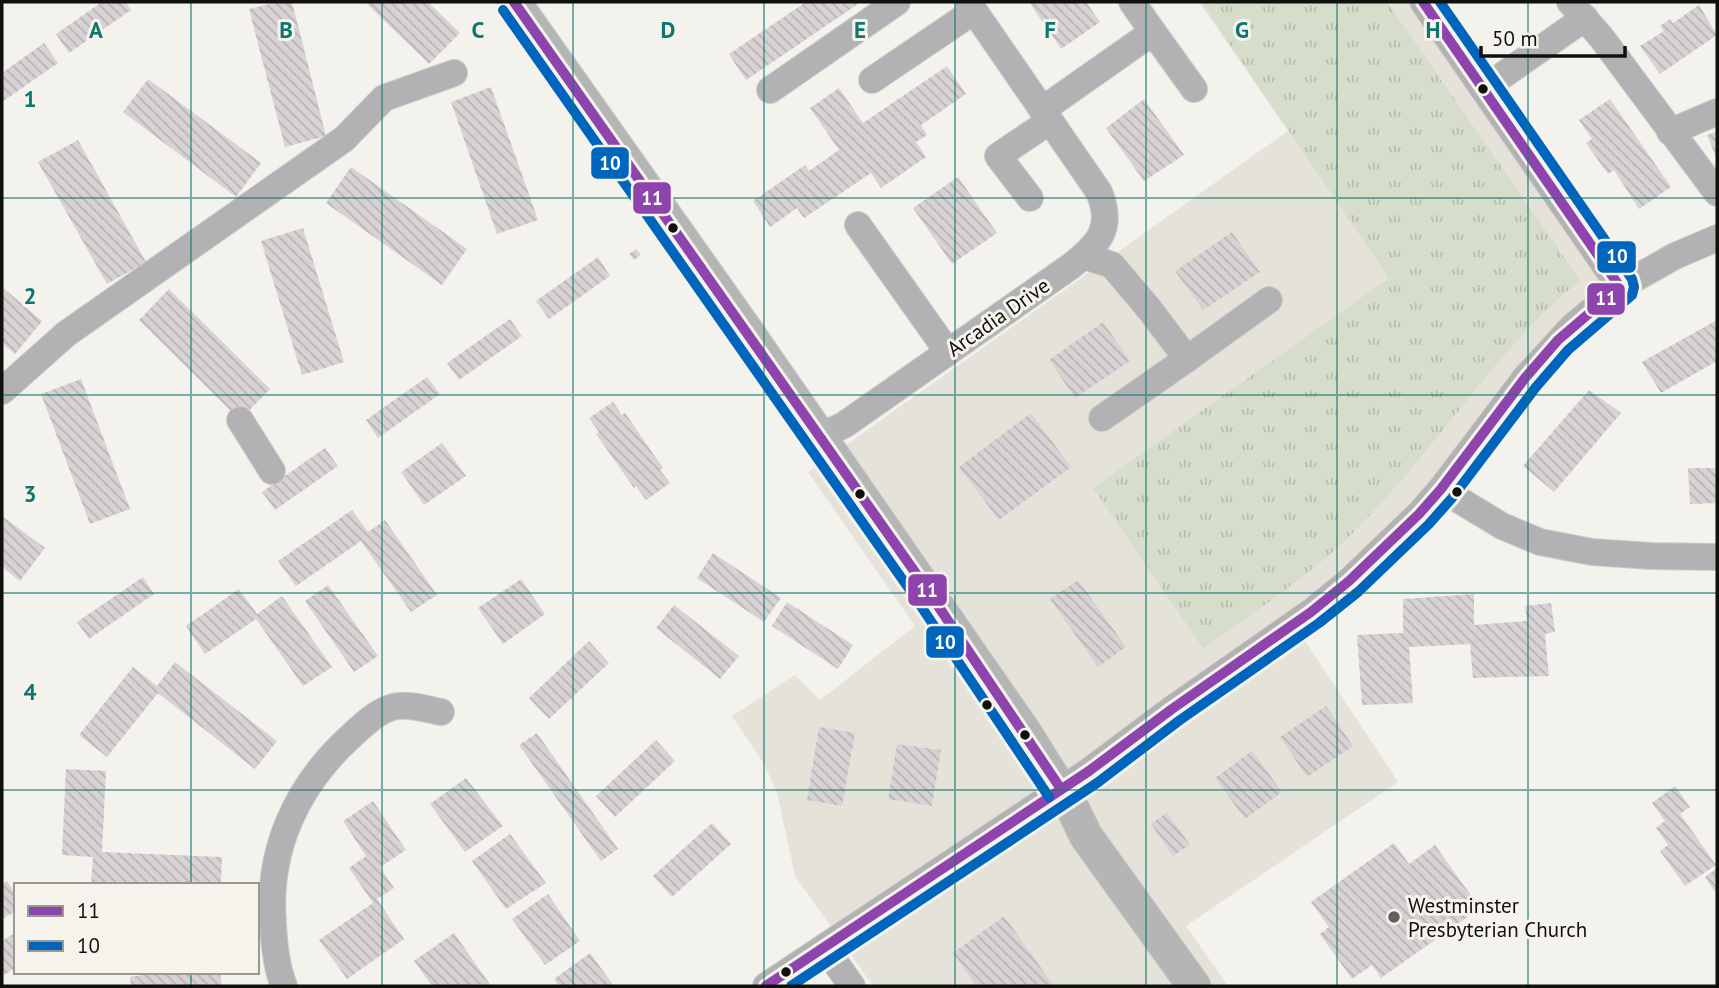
<svg xmlns="http://www.w3.org/2000/svg" width="1719" height="988" viewBox="0 0 1719 988" font-family="'PT Sans',sans-serif">
	<style>
		.built { fill: #e5e3d9 }
		.grass { fill: url(#grass-tufts) }
		.building { fill: url(#building-back-hatch) }
		.lines { fill: none; stroke-linecap: round; stroke-linejoin: round }
		.minor-casing { stroke: #cecdca; stroke-width: 28 }
		.major-casing { stroke: #cecdca; stroke-width: 35 }
		.minor { stroke: #b2b1b3; stroke-width: 26 }
		.major { stroke: #b4b5b5; stroke-width: 33 }
		.bus-1-casing { stroke: #f5f3eb; stroke-width: 16 }
		.bus-2-casing { stroke: #f5f3eb; stroke-width: 16 }
		.bus-1 { stroke: #8e44ad; stroke-width: 10 }
		.bus-2 { stroke: #0065bd; stroke-width: 10 }
		.grid { fill: none; stroke: #0f766e; stroke-width: 2; stroke-opacity: 0.55 }
		.bus-dot { fill: #10100d; stroke: #f5f3eb; stroke-width: 2.5 }
		.poi-dot { fill: #5f5f5b; stroke: #f5f3eb; stroke-width: 2.5 }
		.labels { text-anchor: middle; dominant-baseline: central; stroke-width: 6; stroke-linejoin: round; paint-order: stroke }
		.street-label { font-size: 21px; fill: #10100d; stroke: #f5f3eb }
		.poi-label { font-size: 21px; fill: #10100d; stroke: #f5f3eb; text-anchor: start }
		.grid-label { font-size: 23px; text-anchor: middle; font-weight: bold; fill: #0f766e; stroke: #f5f3eb; stroke-width: 6; stroke-linejoin: round; paint-order: stroke }
		.line-badge { stroke: #f5f3eb; stroke-width: 2.5 }
		.badge-label { font-size: 19px; text-anchor: middle; font-weight: bold; fill: #fff }
	</style>
	<defs>
		<pattern id="grass-tufts" width="24" height="20" patternUnits="userSpaceOnUse" patternTransform="scale(1.75)"><rect width="24" height="20" fill="#d6ddcb"/><path d="M3 7l-1-3M5 7V3M7 7l1-3M15 17l-1-3M17 17v-4M19 17l1-3" fill="none" stroke="#b7bdad"/></pattern>
		<pattern id="building-back-hatch" width="6" height="6" patternUnits="userSpaceOnUse" patternTransform="scale(1.75)"><rect width="6" height="6" fill="#d8d2d4"/><path d="M-1 5l2 2M0 0l6 6M5-1l2 2" fill="none" stroke="#b8b3b5"/></pattern>
	</defs>
	<rect width="100%" height="100%" fill="#f3f2ed"/>
	<polygon class="built" points="1199,2 1441,2 1642,289 1581,338 1547,370 1430,525 1302,636 1398,782 1186,926 1228,986 873,986 795,876 777,792 764,764 732,716 795,675 820,700 915,626 808,472 1288,131"/>
	<path class="grass" d="M1201,2h186l193,278c-77,63 -130,148 -197,221 -18,19 -36,39 -56,56 -39,33 -82,62 -124,91l-110,-160 296,-210z"/>
	<g class="building">
		<polygon points="102,2 126,2 131,10 69,53 56,34"/>
		<polygon points="278,2 292,2 326,136 285,147 249,9"/>
		<polygon points="365,2 428,2 460,33 429,64"/>
		<polygon points="806,2 861,2 746,80 729,54"/>
		<polygon points="1029,2 1086,2 1100,22 1061,49"/>
		<polygon points="1699,5 1717,35 1660,74 1640,46 1664,31 1660,26 1670,19 1673,23"/>
		<polygon points="44,43 58,63 2,102 2,73"/>
		<polygon points="947,66 966,94 921,125 927,135 916,142 926,157 881,188 871,173 804,218 797,208 770,227 753,201 805,165 809,171 839,150 810,108 839,88 863,123"/>
		<polygon points="148,79 261,163 236,197 123,112"/>
		<polygon points="491,87 538,220 497,234 451,102"/>
		<polygon points="1144,99 1184,155 1144,181 1106,128"/>
		<polygon points="1610,99 1671,187 1639,209 1614,170 1608,174 1586,143 1592,139 1579,120"/>
		<polygon points="1717,131 1717,160 1707,135"/>
		<polygon points="78,140 146,262 107,284 38,162"/>
		<polygon points="351,167 467,249 442,285 326,203"/>
		<polygon points="958,177 997,233 952,264 913,208"/>
		<polygon points="303,228 344,362 302,375 261,241"/>
		<polygon points="1232,232 1260,272 1203,310 1175,271"/>
		<polygon points="636,249 641,255 634,260 629,254"/>
		<polygon points="598,257 610,276 549,319 536,301"/>
		<polygon points="2,287 42,321 15,354 2,343"/>
		<polygon points="169,289 270,389 240,420 139,320"/>
		<polygon points="510,319 522,336 459,380 447,363"/>
		<polygon points="1717,320 1717,361 1661,393 1642,362"/>
		<polygon points="1103,322 1130,361 1075,398 1049,360"/>
		<polygon points="427,377 440,394 378,438 366,420"/>
		<polygon points="81,379 130,509 90,524 41,394"/>
		<polygon points="1589,390 1621,413 1554,492 1523,466"/>
		<polygon points="613,402 622,415 625,413 663,468 660,470 670,483 646,500 636,486 634,488 596,434 599,432 589,418"/>
		<polygon points="1031,413 1071,467 999,520 959,467"/>
		<polygon points="442,443 466,476 424,505 401,472"/>
		<polygon points="325,448 338,466 275,510 262,492"/>
		<polygon points="1688,468 1717,468 1717,503 1690,504"/>
		<polygon points="352,510 368,532 385,520 437,595 411,612 361,541 296,586 278,561"/>
		<polygon points="2,516 45,548 20,581 2,567"/>
		<polygon points="713,553 781,598 764,622 697,578"/>
		<polygon points="143,577 154,594 89,639 77,622"/>
		<polygon points="521,579 545,614 503,644 478,608"/>
		<polygon points="1078,580 1126,647 1098,667 1050,599"/>
		<polygon points="328,585 378,656 354,672 305,601"/>
		<polygon points="239,589 257,614 282,596 332,667 303,686 256,619 205,654 186,626"/>
		<polygon points="1474,594 1474,625 1527,621 1525,606 1551,603 1555,632 1545,634 1549,676 1473,678 1470,644 1409,647 1413,703 1362,705 1357,635 1403,633 1403,599"/>
		<polygon points="787,602 853,645 838,669 772,626"/>
		<polygon points="674,605 739,656 720,679 656,628"/>
		<polygon points="589,641 609,663 549,719 529,698"/>
		<polygon points="175,662 277,741 255,769 158,693 107,757 79,735 133,667 157,686"/>
		<polygon points="1326,706 1353,746 1307,777 1280,737"/>
		<polygon points="819,727 855,733 842,806 807,800"/>
		<polygon points="537,733 618,849 601,861 519,745"/>
		<polygon points="656,740 675,761 615,817 596,796"/>
		<polygon points="897,744 941,750 932,806 888,799"/>
		<polygon points="1252,751 1282,792 1245,819 1215,778"/>
		<polygon points="66,769 106,771 102,852 222,857 221,885 91,885 93,857 62,855"/>
		<polygon points="466,778 503,826 465,852 430,804"/>
		<polygon points="1675,786 1690,807 1680,814 1716,865 1685,886 1660,851 1668,845 1656,828 1665,821 1652,803"/>
		<polygon points="373,801 406,850 380,867 394,888 377,899 404,939 347,979 319,940 373,903 349,868 366,856 343,821"/>
		<polygon points="1167,812 1190,845 1173,856 1151,824"/>
		<polygon points="712,823 731,844 672,897 653,876"/>
		<polygon points="510,834 546,883 506,909 472,861"/>
		<polygon points="1394,843 1409,864 1435,845 1480,908 1381,978 1372,965 1352,979 1320,934 1329,927 1311,902"/>
		<polygon points="1717,868 1717,895 1705,877"/>
		<polygon points="7,881 16,895 16,911 2,919 2,884"/>
		<polygon points="548,894 580,941 545,965 512,919"/>
		<polygon points="1004,916 1054,986 976,986 953,953"/>
		<polygon points="16,932 16,968 2,976 2,941"/>
		<polygon points="454,933 491,986 432,986 414,961"/>
		<polygon points="590,953 614,986 559,986 554,979"/>
		<polygon points="162,972 220,972 222,985 131,986 130,977"/>
	</g>
	<g class="lines">
		<defs>
			<g id="minor">
				<polyline points="1423,2 1620,287"/>
				<polyline points="1570,2 1601,37 1717,193"/>
				<polyline points="1153,32 1194,89"/>
				<polyline points="872,80 974,11"/>
				<polyline points="1483,89 1585,18"/>
				<polyline points="770,90 897,2"/>
				<polyline points="1042,110 1153,32 1132,2"/>
				<polyline points="1670,132 1717,112"/>
				<polyline points="1030,198 998,156 1050,121"/>
				<polyline points="858,225 948,352"/>
				<polyline points="1084,256 1112,265 1150,310 1187,359 1269,300"/>
				<polyline points="2,391 66,334 344,139 384,98 454,73"/>
				<polyline points="1102,418 1187,359"/>
				<polyline points="240,420 272,471"/>
				<path d="M820,436l24,-11 227,-159c28,-22 43,-38 28,-74l-131,-190"/>
				<polyline points="1441,489 1502,526 1540,542 1592,552 1651,556 1717,557"/>
				<polyline points="825,948 852,986"/>
				<path d="M284,986c-8,-20 -10,-41 -11,-63 -6,-72 23,-136 76,-185 12,-11 28,-27 44,-31 14,-4 33,2 48,5"/>
				<polyline points="766,986 1089,771 1172,709 1311,612 1349,581 1419,514 1441,489 1525,378 1572,327 1620,287 1675,256 1717,238"/>
			</g>
			<polyline id="major" points="514,2 739,320 1026,734 1074,811 1086,836 1194,986"/>
		</defs>
		<use href="#minor" class="minor-casing"/>
		<use href="#major" class="major-casing"/>
		<use href="#minor" class="minor"/>
		<use href="#major" class="major"/>
		<defs>
			<g id="bus-1">
				<polyline points="514,2 924,585 1061,789"/>
				<polyline points="766,986 1089,771 1172,709 1311,612 1349,581 1419,514 1441,489 1525,378 1558,340 1620,287 1423,2"/>
			</g>
			<g id="bus-2">
				<polyline points="503,10 912,593 1049,797"/>
				<polyline points="791,986 1097,783 1180,720 1319,623 1358,592 1429,524 1452,498 1536,387 1568,350 1632,295 1634,287 1632,279 1440,2"/>
			</g>
		</defs>
		<use href="#bus-1" class="bus-1-casing"/>
		<use href="#bus-2" class="bus-2-casing"/>
		<use href="#bus-1" class="bus-1"/>
		<use href="#bus-2" class="bus-2"/>
	</g>
	<path class="grid" d="M191,2v883M382,2v984M573,2v984M764,2v984M955,2v984M1146,2v984M1337,2v984M1528,2v984M2,198h1715M2,395h1715M2,593h1715M2,790h1715M191,972v14"/>
	<g class="bus-dot">
		<circle cx="1483" cy="89" r="6"/>
		<circle cx="673" cy="228" r="6"/>
		<circle cx="1457" cy="492" r="6"/>
		<circle cx="860" cy="494" r="6"/>
		<circle cx="987" cy="705" r="6"/>
		<circle cx="1025" cy="735" r="6"/>
		<circle cx="786" cy="972" r="6"/>
	</g>
	<circle class="poi-dot" cx="1394" cy="917" r="7"/>
	<g class="labels">
		<g class="street-label">
			<text transform="translate(998 317) rotate(-35)">Arcadia Drive</text>
		</g>
		<g class="poi-label">
			<text x="1408" y="905">Westminster<tspan x="1408" dy="24">Presbyterian Church</tspan></text>
		</g>
	</g>
	<g class="grid-label">
		<text x="96" y="38">A</text>
		<text x="286" y="38">B</text>
		<text x="478" y="38">C</text>
		<text x="668" y="38">D</text>
		<text x="860" y="38">E</text>
		<text x="1050" y="38">F</text>
		<text x="1242" y="38">G</text>
		<text x="1433" y="38">H</text>
		<text x="30" y="107">1</text>
		<text x="30" y="304">2</text>
		<text x="30" y="502">3</text>
		<text x="30" y="700">4</text>
	</g>
	<g class="line-badge">
		<rect x="590" y="146" width="40" height="34" rx="7" fill="#0065bd"/>
		<rect x="632" y="181" width="40" height="34" rx="7" fill="#8e44ad"/>
		<rect x="1596" y="240" width="41" height="34" rx="7" fill="#0065bd"/>
		<rect x="1586" y="282" width="40" height="34" rx="7" fill="#8e44ad"/>
		<rect x="907" y="573" width="41" height="34" rx="7" fill="#8e44ad"/>
		<rect x="925" y="625" width="40" height="34" rx="7" fill="#0065bd"/>
	</g>
	<g class="badge-label">
		<text x="610" y="170">10</text>
		<text x="652" y="205">11</text>
		<text x="1617" y="263">10</text>
		<text x="1606" y="305">11</text>
		<text x="927" y="597">11</text>
		<text x="945" y="649">10</text>
	</g>
	<rect width="1719" height="988" fill="none" stroke="#10100d" stroke-width="7"/>
	<rect x="14" y="883" width="245" height="91" fill="#f5f3eb" stroke="#999892" stroke-width="2"/>
	<rect x="28" y="906" width="35" height="10" fill="#8e44ad" stroke="#999892" stroke-width="2"/>
	<text x="77" y="918" font-size="21" fill="#10100d">11</text>
	<rect x="28" y="941" width="35" height="10" fill="#0065bd" stroke="#999892" stroke-width="2"/>
	<text x="77" y="953" font-size="21" fill="#10100d">10</text>
	<path d="M1481 46v10h144v-10" fill="none" stroke="#10100d" stroke-width="3.5"/>
	<text x="1492" y="46" font-size="21" fill="#10100d" stroke="#f5f3eb" stroke-width="5" paint-order="stroke">50 m</text>
</svg>
